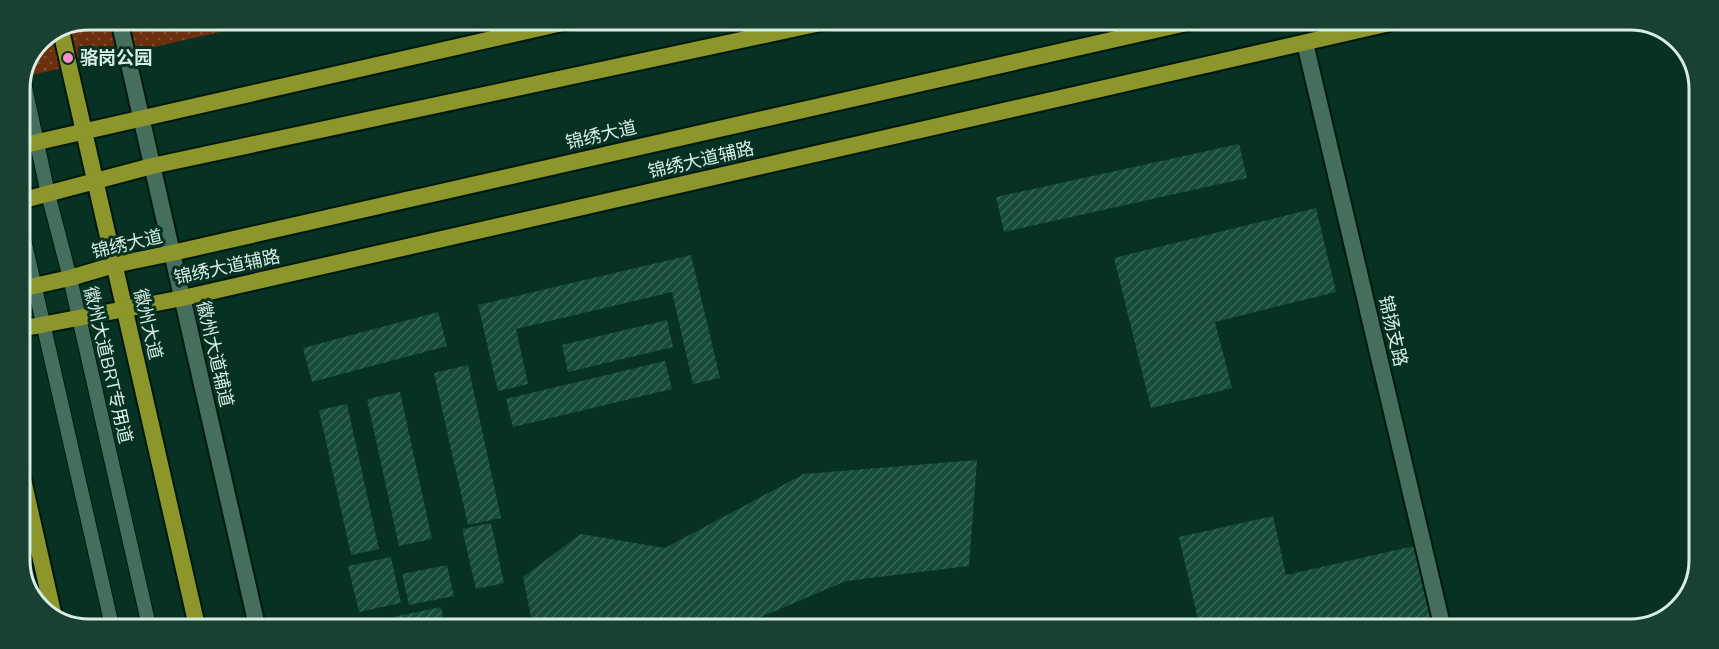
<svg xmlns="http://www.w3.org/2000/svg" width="1719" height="649" viewBox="0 0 1719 649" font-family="'Nunito Sans','Noto Sans SC',sans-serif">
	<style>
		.park { fill: url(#park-dots) }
		.building { fill: url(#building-hatch) }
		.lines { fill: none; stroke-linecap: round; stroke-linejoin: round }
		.service-casing { stroke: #00180e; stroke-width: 16 }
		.minor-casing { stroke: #00180e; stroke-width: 20 }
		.tertiary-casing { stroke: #00180e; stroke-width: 20 }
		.primary-casing { stroke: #00180e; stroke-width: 20 }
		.service { stroke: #466e5d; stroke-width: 14 }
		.minor { stroke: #466e5d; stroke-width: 16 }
		.tertiary { stroke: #466e5d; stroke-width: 16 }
		.primary { stroke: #8c962a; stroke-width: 16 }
		.poi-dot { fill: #f890cb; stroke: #073223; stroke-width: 2 }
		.labels { text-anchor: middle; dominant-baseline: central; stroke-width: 6; stroke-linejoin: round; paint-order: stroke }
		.poi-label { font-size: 18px; font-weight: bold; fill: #d8eee4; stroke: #073223; text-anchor: start }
		.street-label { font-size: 18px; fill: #d8eee4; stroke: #073223 }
		.rim { fill: none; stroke: #d8eee4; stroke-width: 3 }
	</style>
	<defs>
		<pattern id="park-dots" width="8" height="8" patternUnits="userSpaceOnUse" patternTransform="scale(1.5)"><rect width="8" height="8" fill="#6b2f0e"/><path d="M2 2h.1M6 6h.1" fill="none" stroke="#7f4d31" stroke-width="1.8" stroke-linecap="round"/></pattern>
		<pattern id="building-hatch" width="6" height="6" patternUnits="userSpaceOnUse" patternTransform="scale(1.5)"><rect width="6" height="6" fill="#164c39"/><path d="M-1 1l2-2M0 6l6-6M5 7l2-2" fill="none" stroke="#376656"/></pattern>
	</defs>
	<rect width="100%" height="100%" fill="#073223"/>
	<polygon class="park" points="89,20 272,20 23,77 40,40"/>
	<g class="building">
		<polygon points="1239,144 1247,178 1004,232 996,197"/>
		<polygon points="1316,208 1336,292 1215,322 1232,388 1151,408 1114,258"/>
		<polygon points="691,255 720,378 693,384 672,292 516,329 528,384 498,391 478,305"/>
		<polygon points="438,312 447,346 312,382 303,348"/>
		<polygon points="667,320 673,347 568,372 562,345"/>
		<polygon points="665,361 672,389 513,427 506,399"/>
		<polygon points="468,365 501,518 468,525 434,373"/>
		<polygon points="400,392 432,539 399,546 367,399"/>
		<polygon points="347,404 379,549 351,555 319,410"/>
		<polygon points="977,460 969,566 846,581 737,627 533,627 523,577 581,534 665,548 804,474"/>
		<polygon points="1273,516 1286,575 1423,544 1442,629 1200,628 1179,537"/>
		<polygon points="491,523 504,583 476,589 462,529"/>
		<polygon points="391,557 401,603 359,612 348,566"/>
		<polygon points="447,565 454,596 409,605 402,574"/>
		<polygon points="441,607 445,627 380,626 379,620"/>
	</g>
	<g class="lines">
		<defs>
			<g id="service">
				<polyline points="23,78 48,194 70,278 149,626"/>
				<polyline points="20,222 112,626"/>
			</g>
			<polyline id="minor" points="1305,43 1443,629"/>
			<polyline id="tertiary" points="119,20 257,626"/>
			<g id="primary">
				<polyline points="61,31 197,626"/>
				<polyline points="20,146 571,21"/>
				<polyline points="20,201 152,166 830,21"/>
				<polyline points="20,289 70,278 114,265 172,253 1191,22"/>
				<polyline points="20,329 183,298 1390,23"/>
				<polyline points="20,466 54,617"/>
			</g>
		</defs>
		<use href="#service" class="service-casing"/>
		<use href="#minor" class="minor-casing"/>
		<use href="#tertiary" class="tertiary-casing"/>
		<use href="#primary" class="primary-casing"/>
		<use href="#service" class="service"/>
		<use href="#minor" class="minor"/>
		<use href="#tertiary" class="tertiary"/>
		<use href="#primary" class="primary"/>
	</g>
	<circle class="poi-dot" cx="68" cy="58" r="6"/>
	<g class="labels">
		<g class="poi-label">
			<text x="80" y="58">骆岗公园</text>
		</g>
		<g class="street-label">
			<text transform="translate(601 135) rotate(-13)">锦绣大道</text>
			<text transform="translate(701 160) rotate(-13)">锦绣大道辅路</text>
			<text transform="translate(127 244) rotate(-13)">锦绣大道</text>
			<text transform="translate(227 267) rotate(-12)">锦绣大道辅路</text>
			<text transform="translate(148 324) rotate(77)">徽州大道</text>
			<text transform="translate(1393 331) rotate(77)">锦扬支路</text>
			<text transform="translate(215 354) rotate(77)">徽州大道辅道</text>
			<text transform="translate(108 365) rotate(77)">徽州大道BRT专用道</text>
		</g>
	</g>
	<path d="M0 0H1719V649H0ZM89 30H1630A59 59 0 0 1 1689 89V560A59 59 0 0 1 1630 619H89A59 59 0 0 1 30 560V89A59 59 0 0 1 89 30Z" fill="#184132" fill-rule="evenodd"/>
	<path class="rim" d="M89 30H1630A59 59 0 0 1 1689 89V560A59 59 0 0 1 1630 619H89A59 59 0 0 1 30 560V89A59 59 0 0 1 89 30Z"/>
</svg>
